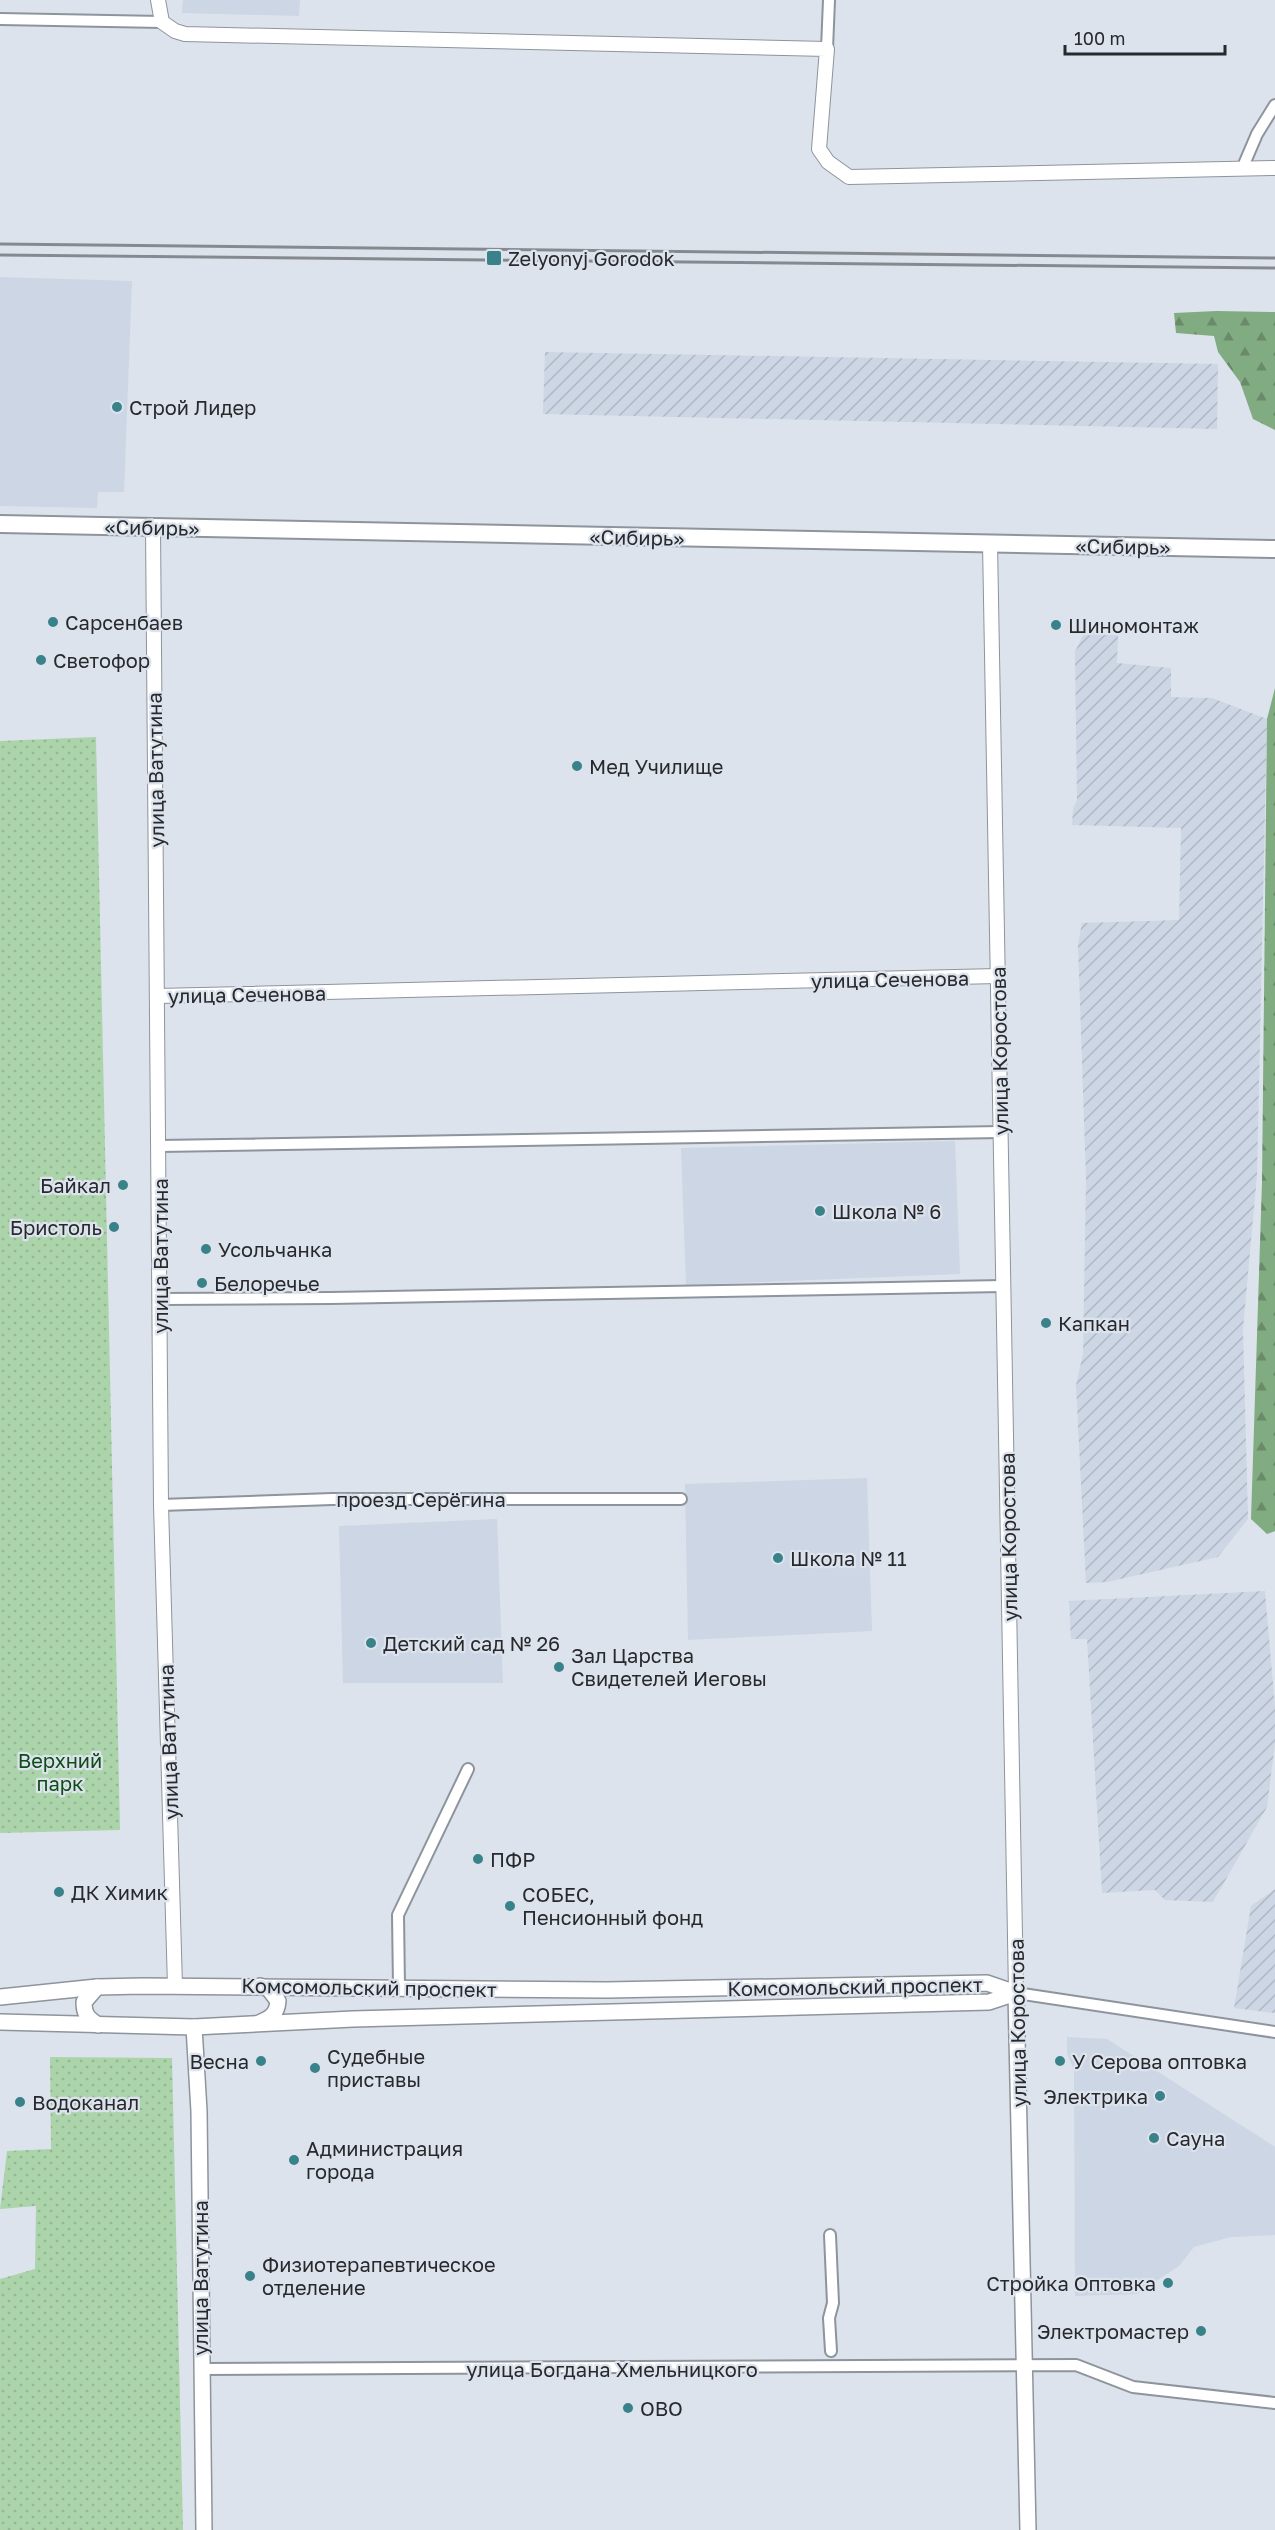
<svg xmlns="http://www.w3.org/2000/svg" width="1275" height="2530" viewBox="0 0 1275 2530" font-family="'Golos Text',sans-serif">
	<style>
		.built { fill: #ccd6e4 }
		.industrial { fill: url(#industrial-furrows) }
		.green { fill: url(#green-dots) }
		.forest { fill: url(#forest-firs) }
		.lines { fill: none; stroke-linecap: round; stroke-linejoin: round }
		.minor-casing { stroke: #8e949c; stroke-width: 14 }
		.tertiary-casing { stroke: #8e949c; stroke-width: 16 }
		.secondary-casing { stroke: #8e949c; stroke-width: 18 }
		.primary-casing { stroke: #8e949c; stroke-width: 20 }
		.minor { stroke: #fff; stroke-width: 10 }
		.tertiary { stroke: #fff; stroke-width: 14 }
		.secondary { stroke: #fff; stroke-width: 15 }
		.primary { stroke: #fff; stroke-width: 16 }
		.rail { stroke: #868a90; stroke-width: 3 }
		.poi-dot { fill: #3a8289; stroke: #dde3ec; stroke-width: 2 }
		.labels { text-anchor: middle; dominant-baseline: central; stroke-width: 4.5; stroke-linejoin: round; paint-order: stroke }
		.poi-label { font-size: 20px; fill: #27292d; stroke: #dde3ec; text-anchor: start }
		.street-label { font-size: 20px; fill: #27292d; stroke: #dde3ec }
		.park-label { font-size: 20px; fill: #0d4d16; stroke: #dde3ec }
	</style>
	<defs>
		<pattern id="industrial-furrows" width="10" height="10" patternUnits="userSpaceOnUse" patternTransform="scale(1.5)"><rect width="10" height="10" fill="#ccd6e4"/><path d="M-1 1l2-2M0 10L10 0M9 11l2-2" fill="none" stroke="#afb8c4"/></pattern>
		<pattern id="green-dots" width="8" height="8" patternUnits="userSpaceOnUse" patternTransform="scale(1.5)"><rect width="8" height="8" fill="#abd4ab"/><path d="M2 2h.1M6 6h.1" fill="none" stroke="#93b693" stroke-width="1.8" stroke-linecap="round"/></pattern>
		<pattern id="forest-firs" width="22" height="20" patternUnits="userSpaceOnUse" patternTransform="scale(1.5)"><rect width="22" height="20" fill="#81ab81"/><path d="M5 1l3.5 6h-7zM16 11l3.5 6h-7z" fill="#6a8b6a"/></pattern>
	</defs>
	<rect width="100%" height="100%" fill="#dde3ec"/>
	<g class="built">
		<polygon points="183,0 300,0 299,16 182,13"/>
		<polygon points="0,277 132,281 124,492 98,492 97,508 0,506"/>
		<polygon points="955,1141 960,1274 686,1285 681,1148"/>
		<polygon points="867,1478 872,1631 688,1640 685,1484"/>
		<polygon points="497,1519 503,1683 343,1683 339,1526"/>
		<polygon points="1067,2037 1107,2039 1275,2147 1275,2235 1231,2237 1194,2247 1179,2266 1137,2294 1075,2296 1074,2071 1067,2053"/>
	</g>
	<g class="industrial">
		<polygon points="545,352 1218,364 1217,429 543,414"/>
		<polygon points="1089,622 1104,635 1118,635 1117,663 1171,668 1171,697 1212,698 1267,719 1257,1175 1243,1329 1248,1519 1218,1557 1107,1582 1086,1583 1076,1385 1083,1354 1086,1180 1078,944 1082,923 1179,920 1181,828 1072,825 1073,809 1077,800 1075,652"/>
		<polygon points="1265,1591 1275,1707 1275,1743 1267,1807 1213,1902 1165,1900 1155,1890 1102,1893 1087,1639 1071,1639 1069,1601"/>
		<polygon points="1275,1889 1275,2013 1234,2008 1251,1906"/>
	</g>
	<g class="green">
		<polygon points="96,737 120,1830 0,1833 0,741"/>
		<polygon points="50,2057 172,2058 183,2530 0,2530 0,2279 35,2269 36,2206 0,2209 7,2151 51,2149"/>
	</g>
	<g class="forest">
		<polygon points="1216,311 1275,312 1275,430 1253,419 1240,382 1218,352 1214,336 1176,333 1174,313"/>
		<polygon points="1275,688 1275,1531 1267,1534 1251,1519 1262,1182 1267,719"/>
	</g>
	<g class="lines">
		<defs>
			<g id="minor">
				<polyline points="0,19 162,22"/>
				<polyline points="827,49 829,0"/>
				<polyline points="1242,169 1257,134 1275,105"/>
				<polyline points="159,1146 1001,1132"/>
				<polyline points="161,1299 331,1298 1003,1286"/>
				<polyline points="161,1505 332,1499 681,1499"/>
				<polyline points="399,1987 398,1915 468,1769"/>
				<polyline points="1016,1993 1275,2032"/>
				<polyline points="830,2235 833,2303 829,2318 831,2351"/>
				<polyline points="201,2369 1076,2365 1133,2387 1275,2403"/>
			</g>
			<g id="tertiary">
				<polyline points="158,0 162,22 175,31 185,34 827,49 819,149 828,162 849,177 1275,168"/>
				<polyline points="153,527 161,1505 175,1986"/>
				<polyline points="990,543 1016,1993"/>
				<polyline points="157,996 998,976"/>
			</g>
			<g id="secondary">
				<path d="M97,1987l-13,15c0,13 4,16 14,23"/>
				<polyline points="1016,1993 1028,2530"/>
				<polyline points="0,1997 97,1987 143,1986 607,1990 987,1983 1016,1993"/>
				<polyline points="0,2022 194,2027 353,2019 989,2002 1016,1993"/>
				<path d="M259,2023c12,-5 18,-9 19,-22l-9,-12 -9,-3"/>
				<polyline points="194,2027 199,2111 204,2530"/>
			</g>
			<polyline id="primary" points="0,524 1275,549"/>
		</defs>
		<use href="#minor" class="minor-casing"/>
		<use href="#tertiary" class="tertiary-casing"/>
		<use href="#secondary" class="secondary-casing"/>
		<use href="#primary" class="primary-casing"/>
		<use href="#minor" class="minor"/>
		<use href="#tertiary" class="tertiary"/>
		<use href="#secondary" class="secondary"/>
		<use href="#primary" class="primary"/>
		<g class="rail">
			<polyline points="0,244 1275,258"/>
			<polyline points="0,255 1275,268"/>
		</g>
	</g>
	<g class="poi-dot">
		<rect x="486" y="250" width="16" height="16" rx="3"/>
		<circle cx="117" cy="407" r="6"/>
		<circle cx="53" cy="622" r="6"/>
		<circle cx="1056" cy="625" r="6"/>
		<circle cx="41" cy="660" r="6"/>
		<circle cx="577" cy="766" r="6"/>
		<circle cx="123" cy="1185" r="6"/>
		<circle cx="820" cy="1211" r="6"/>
		<circle cx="114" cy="1227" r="6"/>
		<circle cx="206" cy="1249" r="6"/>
		<circle cx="202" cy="1283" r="6"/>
		<circle cx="1046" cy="1323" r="6"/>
		<circle cx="778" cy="1558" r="6"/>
		<circle cx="371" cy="1643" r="6"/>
		<circle cx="559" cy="1667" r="6"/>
		<circle cx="478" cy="1859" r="6"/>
		<circle cx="59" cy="1892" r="6"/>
		<circle cx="510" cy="1906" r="6"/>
		<circle cx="261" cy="2061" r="6"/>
		<circle cx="1060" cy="2061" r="6"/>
		<circle cx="315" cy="2068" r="6"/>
		<circle cx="1160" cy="2096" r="6"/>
		<circle cx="20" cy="2102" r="6"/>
		<circle cx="1154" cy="2138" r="6"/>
		<circle cx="294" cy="2160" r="6"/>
		<circle cx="250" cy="2276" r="6"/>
		<circle cx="1168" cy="2283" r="6"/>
		<circle cx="1201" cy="2331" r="6"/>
		<circle cx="628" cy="2408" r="6"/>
	</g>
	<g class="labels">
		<g class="poi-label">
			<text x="508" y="258">Zelyonyj Gorodok</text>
			<text x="129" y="407">Строй Лидер</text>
			<text x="65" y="622">Сарсенбаев</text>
			<text x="1068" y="625">Шиномонтаж</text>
			<text x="53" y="660">Светофор</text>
			<text x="589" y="766">Мед Училище</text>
			<text x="111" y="1185" text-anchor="end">Байкал</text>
			<text x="832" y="1211">Школа № 6</text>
			<text x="102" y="1227" text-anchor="end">Бристоль</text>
			<text x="218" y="1249">Усольчанка</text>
			<text x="214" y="1283">Белоречье</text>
			<text x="1058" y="1323">Капкан</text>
			<text x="790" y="1558">Школа № 11</text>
			<text x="383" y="1643">Детский сад № 26</text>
			<text x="571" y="1655">Зал Царства<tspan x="571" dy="23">Свидетелей Иеговы</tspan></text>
			<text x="490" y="1859">ПФР</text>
			<text x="71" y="1892">ДК Химик</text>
			<text x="522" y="1894">СОБЕС,<tspan x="522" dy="23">Пенсионный фонд</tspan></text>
			<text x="327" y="2056">Судебные<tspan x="327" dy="23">приставы</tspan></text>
			<text x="249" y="2061" text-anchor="end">Весна</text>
			<text x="1072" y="2061">У Серова оптовка</text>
			<text x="1148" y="2096" text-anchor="end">Электрика</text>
			<text x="32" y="2102">Водоканал</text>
			<text x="1166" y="2138">Сауна</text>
			<text x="306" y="2148">Администрация<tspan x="306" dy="23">города</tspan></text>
			<text x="262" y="2264">Физиотерапевтическое<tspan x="262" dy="23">отделение</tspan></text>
			<text x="1156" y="2283" text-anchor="end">Стройка Оптовка</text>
			<text x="1189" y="2331" text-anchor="end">Электромастер</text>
			<text x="640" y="2408">ОВО</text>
		</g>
		<g class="street-label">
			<text transform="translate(152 527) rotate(1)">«Сибирь»</text>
			<text transform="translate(637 537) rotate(1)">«Сибирь»</text>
			<text transform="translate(1123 546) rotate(1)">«Сибирь»</text>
			<text transform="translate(155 770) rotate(-91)">улица Ватутина</text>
			<text transform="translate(890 979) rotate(-1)">улица Сеченова</text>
			<text transform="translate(247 994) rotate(-1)">улица Сеченова</text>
			<text transform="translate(999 1051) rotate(-91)">улица Коростова</text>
			<text transform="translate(160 1256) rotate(-90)">улица Ватутина</text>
			<text x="421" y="1499">проезд Серёгина</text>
			<text transform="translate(1008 1537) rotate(-91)">улица Коростова</text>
			<text transform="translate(168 1742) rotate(-92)">улица Ватутина</text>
			<text transform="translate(855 1986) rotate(-1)">Комсомольский проспект</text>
			<text transform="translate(369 1987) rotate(1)">Комсомольский проспект</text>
			<text transform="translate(1017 2023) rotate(-91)">улица Коростова</text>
			<text transform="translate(200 2278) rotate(-90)">улица Ватутина</text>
			<text x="612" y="2369">улица Богдана Хмельницкого</text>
		</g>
		<g class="park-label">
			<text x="60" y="1760">Верхний<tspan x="60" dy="23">парк</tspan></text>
		</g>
	</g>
	<path d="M1065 45v9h160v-9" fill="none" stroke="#27292d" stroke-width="3"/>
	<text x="1074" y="45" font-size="18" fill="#27292d" stroke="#dde3ec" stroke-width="4.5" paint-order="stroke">100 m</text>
</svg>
